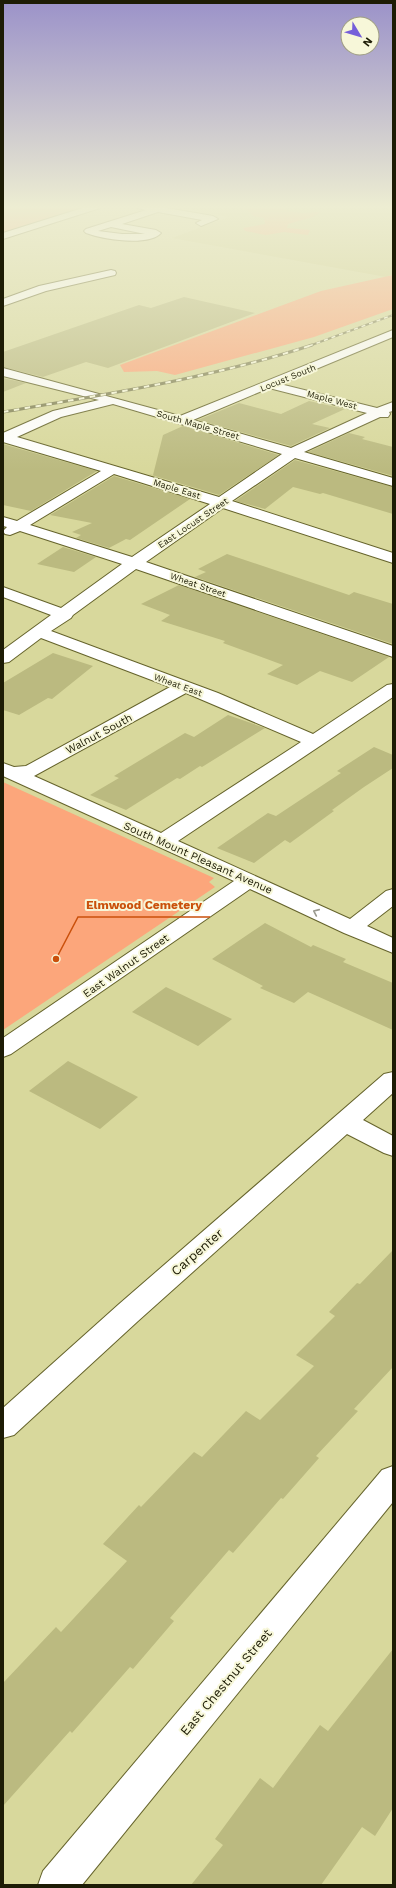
<svg xmlns="http://www.w3.org/2000/svg" width="396" height="1888" viewBox="0 0 396 1888" font-family="'Work Sans',sans-serif">
	<style>
		.built { fill: #cecd89 }
		.green { fill: #fca67b }
		.building { fill: #bbba80 }
		.lines { fill: none; stroke-linecap: round; stroke-linejoin: round }
		.minor-casing { stroke: #65632b; stroke-width: 2 }
		.minor { fill: #fff; fill-rule: evenodd }
		.rail-far1-casing { stroke: #838257; stroke-width: 2 }
		.rail-casing { stroke: #838257; stroke-width: 3 }
		.rail-far1 { stroke: #f7f7d9; stroke-width: 1.5; stroke-dasharray: 4; stroke-linecap: butt }
		.rail { stroke: #f7f7d9; stroke-width: 2; stroke-dasharray: 5.5; stroke-linecap: butt }
		.oneway { stroke: #99998e }
		.labels { text-anchor: middle; dominant-baseline: central; stroke-width: 4; stroke-linejoin: round; paint-order: stroke }
		.far-street-label { font-size: 9px; fill: #1d1c05; stroke: #f7f7d9 }
		.street-label { font-size: 11px; fill: #1d1c05; stroke: #f7f7d9 }
		.near-street-label { font-size: 13px; fill: #1d1c05; stroke: #f7f7d9 }
		.leader { fill: none; stroke: #ca500b; stroke-width: 1.5 }
		.callout-dot { fill: #ca500b; stroke: #f7f7d9; stroke-width: 1.5 }
		.callout-label { font-size: 12px; text-anchor: middle; font-weight: bold; fill: #ca500b; stroke: #f7f7d9; stroke-width: 4; stroke-linejoin: round; paint-order: stroke }
	</style>
	<rect width="100%" height="100%" fill="#d8d89c"/>
	<polygon class="built" points="170,206 393,206 393,274 386,277 172,238 229,217"/>
	<g class="green">
		<polygon points="3,206 91,206 3,234"/>
		<path d="M224,206h56c11,9 27,7 40,6l-7,5 -25,7 -1,4 23,2 -2,5 -24,-3 -18,3 -21,-4 -2,-3 22,-4 -1,-6 -11,-2c-5,-10 -21,-8 -30,-8z"/>
		<polygon points="393,275 393,309 314,337 175,375 157,371 124,372 120,365 321,291"/>
		<polygon points="3,782 214,878 209,882 215,887 3,1030"/>
	</g>
	<g class="building">
		<polygon points="184,297 255,313 108,368 86,362 43,377 3,367 3,352 139,305 151,308"/>
		<polygon points="3,378 26,383 3,392"/>
		<polygon points="309,401 345,409 312,424 330,428 291,446 198,420 239,403 281,414"/>
		<polygon points="183,426 279,455 219,495 148,474 153,475 163,435"/>
		<polygon points="349,433 365,437 362,439 393,447 393,476 308,452"/>
		<polygon points="3,444 97,471 31,511 3,505"/>
		<polygon points="295,460 393,487 393,514 323,493 320,494 293,487 265,509 235,501"/>
		<polygon points="114,476 190,499 130,540 126,539 109,548 76,538 81,535 72,532 92,523 50,515"/>
		<polygon points="63,547 96,557 74,572 37,564"/>
		<polygon points="227,554 349,595 354,592 393,604 393,644 195,577 206,572 198,569"/>
		<polygon points="179,585 389,657 352,682 320,671 297,685 267,674 283,665 223,643 225,641 161,621 170,615 141,604"/>
		<polygon points="53,653 93,666 52,699 48,698 19,715 3,710 3,683"/>
		<polygon points="228,715 265,728 202,767 200,766 180,779 177,778 126,810 90,795 119,778 114,776 185,733 194,737"/>
		<polygon points="374,747 393,755 393,768 364,787 332,810 334,811 290,843 285,840 254,863 217,848 268,813 276,816 341,773 337,771"/>
		<polygon points="265,923 311,947 313,945 346,959 343,962 393,983 393,1030 308,992 294,1003 260,988 263,986 212,959"/>
		<polygon points="166,987 232,1019 198,1046 132,1012"/>
		<polygon points="68,1061 138,1097 100,1129 29,1091"/>
		<polygon points="393,1250 393,1367 354,1409 358,1411 316,1456 319,1458 283,1499 281,1498 233,1553 229,1550 170,1618 174,1621 133,1669 130,1667 72,1733 70,1731 3,1806 3,1683 56,1627 61,1632 127,1561 103,1544 139,1505 141,1507 194,1452 202,1457 246,1411 260,1420 314,1366 296,1355 335,1316 329,1312 357,1283 360,1284"/>
		<polygon points="393,1649 393,1808 375,1836 362,1827 321,1885 191,1885 223,1845 215,1839 260,1778 273,1788 320,1725 328,1731"/>
	</g>
	<g class="lines">
		<defs>
			<g id="minor">
				<polygon points="89,206 101,206 100,208 3,239 3,233"/>
				<path d="M136,206h19l58,10 5,3 -17,7 -5,-3 6,-3 -44,-8 -36,12 34,6 5,3c-13,14 -59,6 -75,0l-2,-2 2,-2 60,-19 -9,-2zM111,227l34,7h-23l-24,-3z"/>
				<polygon points="111,270 115,271 116,273 115,275 46,291 3,306 3,299 39,286"/>
				<path d="M393,330v7l-113,47 97,24 16,-6v9l-4,1 1,2 -2,3h-8l-76,35 89,26v8l-98,-28 -63,43 161,52v10l-170,-55 -77,54 247,84v11l-257,-88 -63,46 -2,3 -20,13 167,62 95,41 74,-49 6,-1v13l-215,144 172,78 36,-28 7,-2v17l-26,20 26,12v15l-49,-20 -94,-44 -239,165 -8,3v-19l231,-157 -231,-105v-13l11,4 12,-1 144,-79 -129,-49 -32,24 -6,1v-13l48,-35 -48,-18v-10l58,21 61,-44 -102,-33 -10,4 -5,-1 -2,-3 4,-4 -4,-1v-9l14,4 84,-50 -98,-29v-9l50,-22 46,-11 -96,-24v-8l177,48zM269,388l98,25 -76,35 -98,-28zM113,404l169,50 -63,43 -202,-60 44,-20zM114,474l96,30 -78,53 -102,-32zM186,693l115,49 -140,91 -127,-57z"/>
				<polygon points="393,1072 393,1093 363,1120 393,1136 393,1156 384,1153 347,1134 138,1321 14,1435 3,1438 3,1408 118,1305 384,1074"/>
				<polygon points="393,1466 393,1502 82,1885 38,1885 43,1871 382,1470"/>
			</g>
		</defs>
		<use href="#minor" class="minor-casing"/>
		<use href="#minor" class="minor"/>
		<defs>
			<polyline id="rail-far1" points="309,346 393,315"/>
			<path id="rail" d="M3,412c104,-18 209,-34 309,-67"/>
		</defs>
		<use href="#rail-far1" class="rail-far1-casing"/>
		<use href="#rail" class="rail-casing"/>
		<use href="#rail-far1" class="rail-far1"/>
		<use href="#rail" class="rail"/>
	</g>
	<defs><path id="oneway-chevron" d="M-2-3.5L2.5 0L-2 3.5" fill="none" stroke-width="1.6" stroke-linecap="round" stroke-linejoin="round"/></defs>
	<use class="oneway" href="#oneway-chevron" transform="translate(316 912) rotate(-156)"/>
	<linearGradient id="sky" x2="0" y2="1"><stop stop-color="#9b92c9"/><stop offset="0.44" stop-color="#ededd2"/><stop offset="1" stop-color="#ededd2" stop-opacity="0"/></linearGradient>
	<rect width="396" height="470" fill="url(#sky)"/>
	<g class="labels">
		<g class="far-street-label">
			<text transform="translate(288 378) rotate(-22)">Locust South</text>
			<text transform="translate(332 400) rotate(15)">Maple West</text>
			<text transform="translate(198 425) rotate(16)">South Maple Street</text>
			<text transform="translate(177 489) rotate(17)">Maple East</text>
			<text transform="translate(193 523) rotate(-34)">East Locust Street</text>
			<text transform="translate(198 585) rotate(19)">Wheat Street</text>
			<text transform="translate(178 685) rotate(20)">Wheat East</text>
		</g>
		<g class="street-label">
			<text transform="translate(99 734) rotate(-28)">Walnut South</text>
			<text transform="translate(198 858) rotate(24)">South Mount Pleasant Avenue</text>
			<text transform="translate(126 966) rotate(-35)">East Walnut Street</text>
		</g>
		<g class="near-street-label">
			<text transform="translate(197 1252) rotate(-41)">Carpenter</text>
			<text transform="translate(226 1682) rotate(-50)">East Chestnut Street</text>
		</g>
	</g>
	<path class="leader" d="M56 959L78 917H210"/>
	<circle class="callout-dot" cx="56" cy="959" r="4"/>
	<g class="callout-label">
		<text x="144" y="909">Elmwood Cemetery</text>
	</g>
	<rect width="396" height="1888" fill="none" stroke="#1d1c05" stroke-width="8"/>
	<g transform="translate(360 36) rotate(128)"><circle r="19" fill="#f7f7d9" stroke="#a09f84"/>
	<path d="M0-3L7 15L0 10L-7 15Z" fill="#755fd9"/>
	<text y="-6" font-size="11" font-weight="bold" text-anchor="middle" fill="#1d1c05">N</text>
	</g>
</svg>
